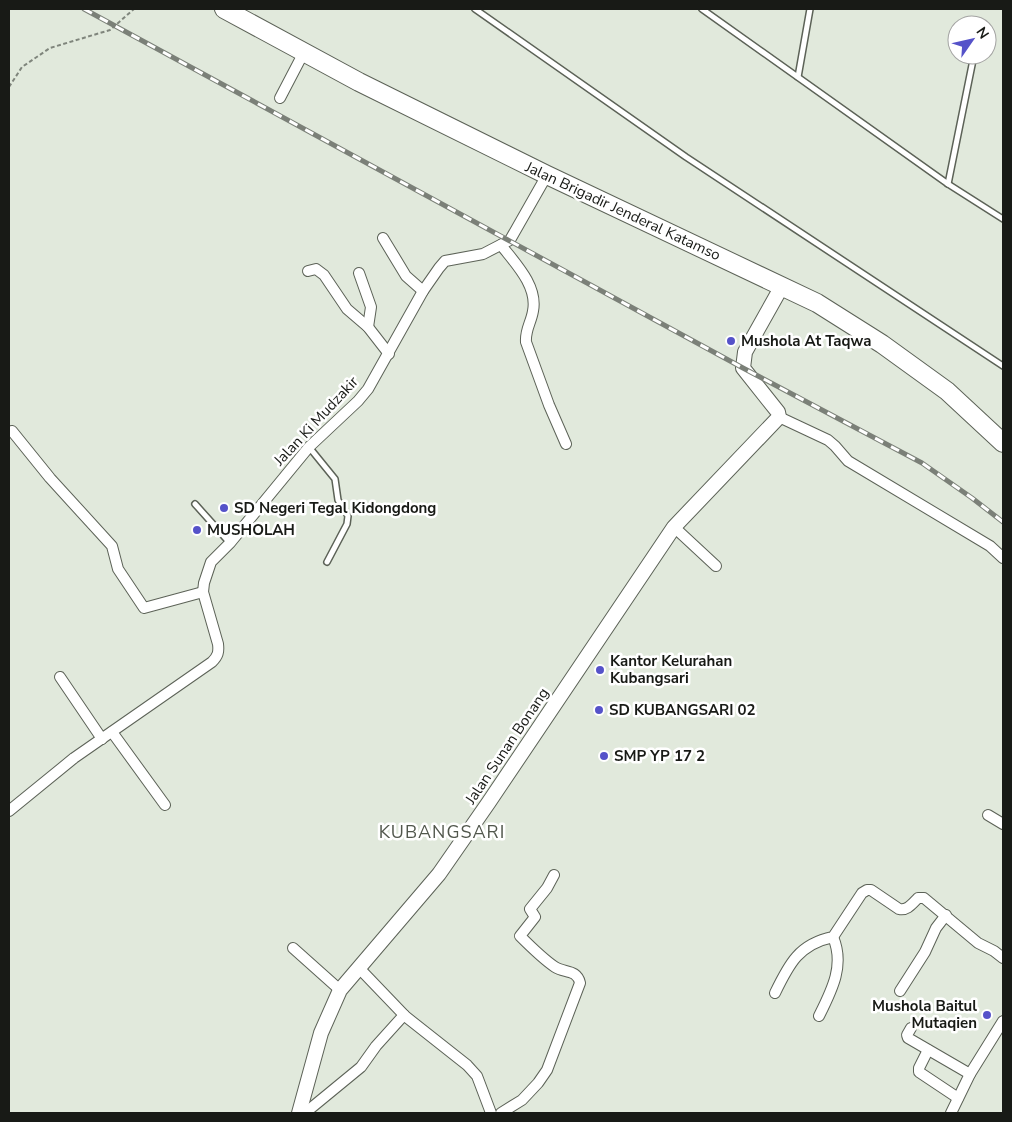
<svg xmlns="http://www.w3.org/2000/svg" width="1012" height="1122" viewBox="0 0 1012 1122" font-family="'Nunito Sans',sans-serif">
	<style>
		.lines { fill: none; stroke-linecap: round; stroke-linejoin: round }
		.lane-casing { stroke: #5c6257; stroke-width: 8 }
		.street-casing { stroke: #5c6257; stroke-width: 12 }
		.secondary-casing { stroke: #5c6257; stroke-width: 16 }
		.highway-casing { stroke: #5c6257; stroke-width: 20 }
		.path { stroke: #7f857c; stroke-width: 2; stroke-dasharray: 4 2.5; stroke-linecap: butt }
		.lane { stroke: #fff; stroke-width: 5 }
		.street { stroke: #fff; stroke-width: 10 }
		.secondary { stroke: #fff; stroke-width: 14 }
		.highway { stroke: #fff; stroke-width: 18 }
		.rail-casing { stroke: #7b8078; stroke-width: 5 }
		.rail { stroke: #fff; stroke-width: 3; stroke-dasharray: 9; stroke-linecap: butt }
		.poi-dot { fill: #5552c9; stroke: #fff; stroke-width: 2 }
		.labels { text-anchor: middle; dominant-baseline: central; stroke-width: 5; stroke-linejoin: round; paint-order: stroke }
		.street-label { font-size: 15px; fill: #181a16; stroke: #fff }
		.poi-label { font-size: 15px; font-weight: bold; fill: #181a16; stroke: #fff; text-anchor: start }
		.quarter-label { font-size: 18px; letter-spacing: 1px; fill: #51574c; stroke: #fff }
	</style>
	<rect width="100%" height="100%" fill="#e1e9dc"/>
	<g class="lines">
		<defs>
			<g id="lane">
				<polyline points="475,9 686,157 1003,366"/>
				<polyline points="702,9 948,184 1003,219"/>
				<polyline points="798,77 810,9"/>
				<polyline points="948,184 974,55"/>
				<polyline points="309,447 335,479 338,500 348,516 347,524 327,562"/>
				<polyline points="195,504 230,543"/>
			</g>
			<g id="street">
				<polyline points="280,98 304,52"/>
				<polyline points="383,238 406,276 423,291"/>
				<path d="M501,245c14,18 37,41 32,66 -2,12 -8,19 -7,31l23,63 17,39"/>
				<polyline points="308,271 316,269 324,275 347,309 368,327 389,354"/>
				<polyline points="359,273 371,307 368,327"/>
				<polyline points="779,417 828,440 835,446 848,461 990,546 1003,558"/>
				<polyline points="12,431 50,478 112,546 118,569 144,608 203,592"/>
				<polyline points="674,527 716,566"/>
				<polyline points="60,677 102,739"/>
				<polyline points="112,732 165,805"/>
				<path d="M9,811l65,-53 138,-96c6,-6 7,-10 6,-18l-15,-52 1,-9 7,-21 19,-19 79,-96 49,-46 10,-12 55,-98 16,-23 6,-7 38,-7 27,-14 37,-65"/>
				<polyline points="988,815 1003,824"/>
				<polyline points="293,948 340,990"/>
				<polyline points="359,968 405,1016 467,1065 477,1076 491,1113"/>
				<polyline points="900,991 925,952 936,928 946,915"/>
				<path d="M775,993c14,-29 24,-49 58,-56l29,-44 5,-3h4l28,19c8,2 13,-5 19,-11h6l54,45 16,8 9,7"/>
				<path d="M819,1016c13,-26 26,-51 14,-79"/>
				<polyline points="911,1028 907,1035 908,1038 970,1074"/>
				<polyline points="928,1050 919,1068 919,1072 958,1098"/>
				<polyline points="305,1113 361,1067 376,1046 404,1015"/>
				<path d="M501,1113l21,-13 16,-17 9,-13 33,-87c-3,-14 -16,-10 -25,-16 -12,-8 -25,-21 -35,-31l15,-19 -5,-8 17,-21 7,-13"/>
				<polyline points="951,1113 970,1074 1003,1021"/>
			</g>
			<polyline id="secondary" points="299,1113 321,1033 340,990 439,874 489,802 674,527 779,417 778,412 743,368 745,352 782,286"/>
			<polyline id="highway" points="224,9 359,82 547,175 817,303 882,344 947,391 1003,443"/>
		</defs>
		<use href="#lane" class="lane-casing"/>
		<use href="#street" class="street-casing"/>
		<use href="#secondary" class="secondary-casing"/>
		<use href="#highway" class="highway-casing"/>
		<polyline class="path" points="9,87 22,67 50,48 110,30 134,9"/>
		<use href="#lane" class="lane"/>
		<use href="#street" class="street"/>
		<use href="#secondary" class="secondary"/>
		<use href="#highway" class="highway"/>
		<defs>
			<polyline id="rail" points="84,9 743,368 922,463 972,498 1003,522"/>
		</defs>
		<use href="#rail" class="rail-casing"/>
		<use href="#rail" class="rail"/>
	</g>
	<g class="poi-dot">
		<circle cx="731" cy="341" r="5"/>
		<circle cx="224" cy="508" r="5"/>
		<circle cx="197" cy="530" r="5"/>
		<circle cx="600" cy="670" r="5"/>
		<circle cx="599" cy="710" r="5"/>
		<circle cx="604" cy="756" r="5"/>
		<circle cx="987" cy="1015" r="5"/>
	</g>
	<g class="labels">
		<g class="street-label">
			<text transform="translate(623 211) rotate(25)">Jalan Brigadir Jenderal Katamso</text>
			<text transform="translate(316 421) rotate(-47)">Jalan Ki Mudzakir</text>
			<text transform="translate(507 746) rotate(-56)">Jalan Sunan Bonang</text>
		</g>
		<g class="poi-label">
			<text x="741" y="341">Mushola At Taqwa</text>
			<text x="234" y="508">SD Negeri Tegal Kidongdong</text>
			<text x="207" y="530">MUSHOLAH</text>
			<text x="610" y="661">Kantor Kelurahan<tspan x="610" dy="17">Kubangsari</tspan></text>
			<text x="609" y="710">SD KUBANGSARI 02</text>
			<text x="614" y="756">SMP YP 17 2</text>
			<text x="977" y="1006" text-anchor="end">Mushola Baitul<tspan x="977" dy="17">Mutaqien</tspan></text>
		</g>
		<g class="quarter-label">
			<text x="442" y="832">KUBANGSARI</text>
		</g>
	</g>
	<rect width="1012" height="1122" fill="none" stroke="#181a16" stroke-width="20"/>
	<g transform="translate(972 40) rotate(56)"><circle r="24" fill="#ffffff" stroke="#a3a3a2"/>
	<path d="M0-4L9 19L0 12L-9 19Z" fill="#5552c9"/>
	<text y="-8" font-size="14" font-weight="bold" text-anchor="middle" fill="#181a16">N</text>
	</g>
</svg>
